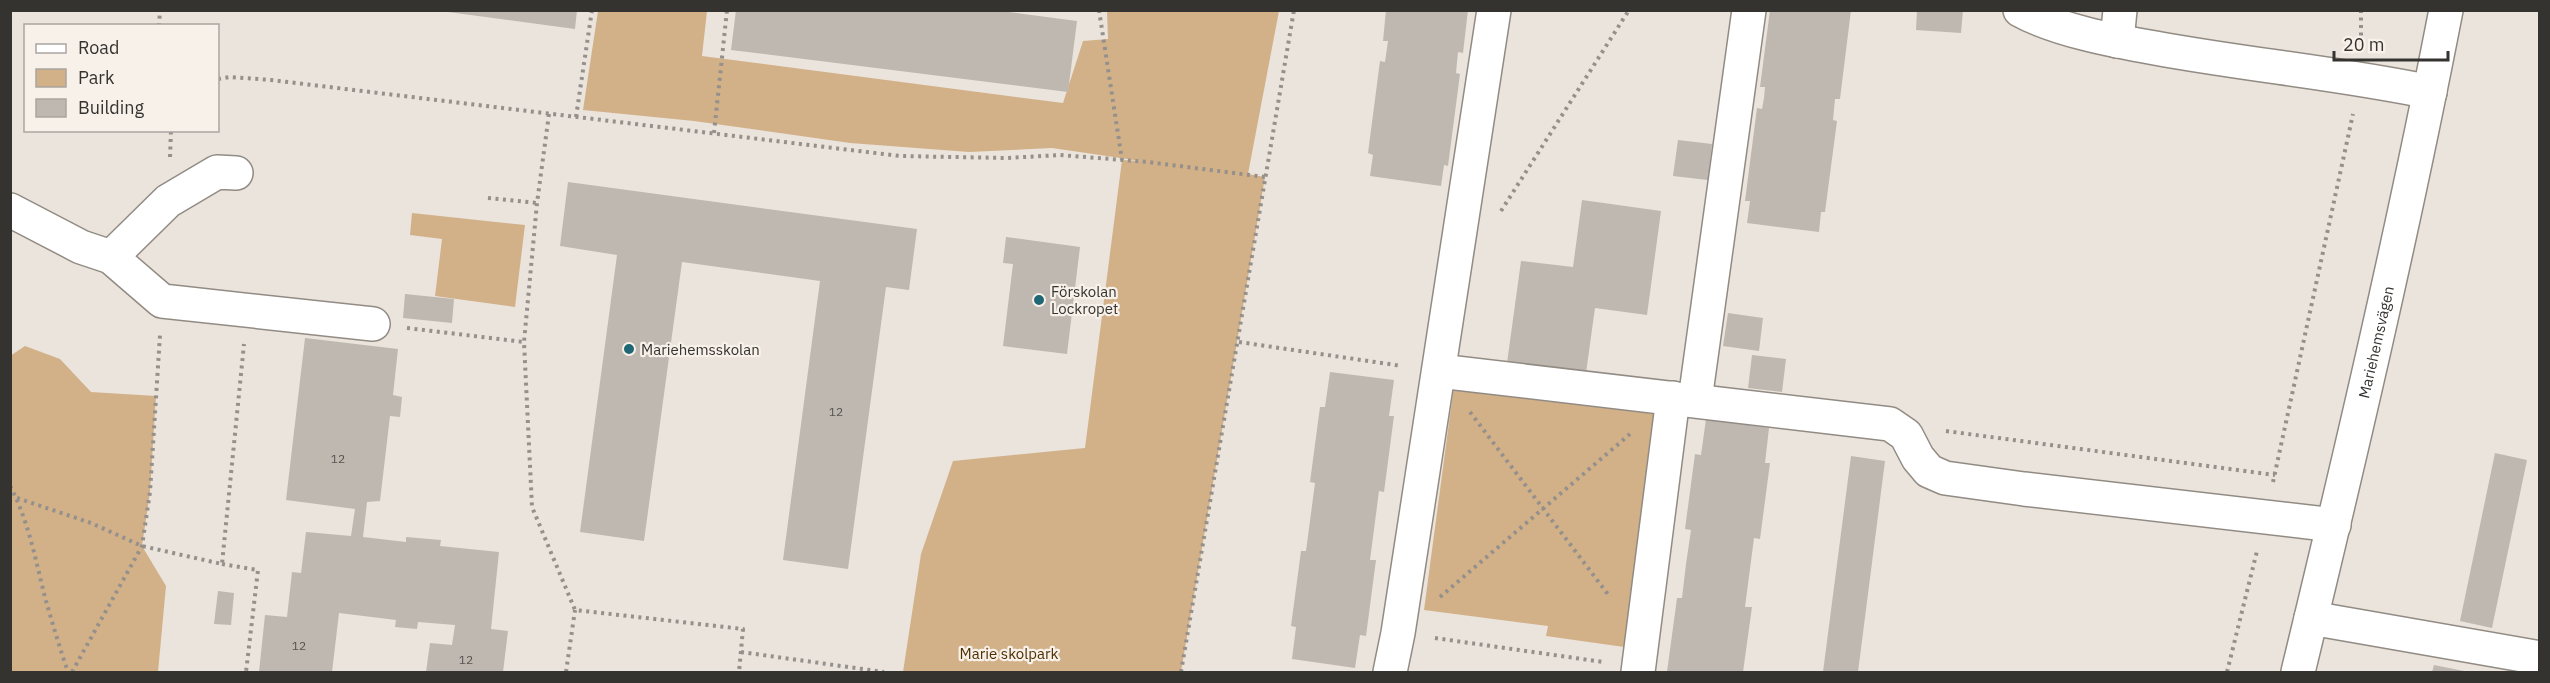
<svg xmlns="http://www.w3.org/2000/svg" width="2550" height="683" viewBox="0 0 2550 683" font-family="'IBM Plex Sans',sans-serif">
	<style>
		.green { fill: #d2b189 }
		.building { fill: #beb8b0 }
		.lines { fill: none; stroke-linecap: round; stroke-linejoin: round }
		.minor-casing { stroke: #918b84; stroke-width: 36 }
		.path { stroke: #95908b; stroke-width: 4; stroke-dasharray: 3 4.5; stroke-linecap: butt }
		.minor { stroke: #fff; stroke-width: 33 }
		.poi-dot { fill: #1f6775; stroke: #f8f1ea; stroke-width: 2 }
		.labels { text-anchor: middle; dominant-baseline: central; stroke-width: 4.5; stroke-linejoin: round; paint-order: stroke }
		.number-label { font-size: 12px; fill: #575450 }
		.poi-label { font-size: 15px; fill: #353330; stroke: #f8f1ea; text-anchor: start }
		.street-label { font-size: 15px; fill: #353330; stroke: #f8f1ea }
		.park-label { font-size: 15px; fill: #4d2f00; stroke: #f8f1ea }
	</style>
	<rect width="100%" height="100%" fill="#ebe4dc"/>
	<g class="green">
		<polygon points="598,11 707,11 702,56 1063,103 1083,41 1108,39 1107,11 1279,11 1248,174 1265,177 1181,672 903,672 921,554 953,461 1085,448 1122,160 1141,161 1052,148 969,152 850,143 694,121 583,110"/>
		<polygon points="412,213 525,225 515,307 435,296 442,239 410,235"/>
		<polygon points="25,346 60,359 91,392 156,396 150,492 142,546 166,586 158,672 11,672 10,356"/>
		<polygon points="1454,385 1671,414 1642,639 1625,637 1624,647 1546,636 1548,626 1424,610"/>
	</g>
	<g class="building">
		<polygon points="433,10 577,10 575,29"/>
		<polygon points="736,10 994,10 1077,21 1068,92 731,50"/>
		<polygon points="1386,10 1468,10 1463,53 1458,52 1457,62 1456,73 1460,74 1448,166 1444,165 1441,186 1370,176 1373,155 1368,153 1380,61 1385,62 1388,41 1383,41"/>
		<polygon points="1770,10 1851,10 1840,99 1835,99 1833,120 1837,121 1825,212 1821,212 1819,232 1747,223 1750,201 1745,201 1757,108 1762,109 1764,98 1765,87 1760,87"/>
		<polygon points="1917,10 1963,10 1961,33 1916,30"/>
		<polygon points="1678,140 1712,144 1708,180 1673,176"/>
		<polygon points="568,182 917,229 909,290 886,287 848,569 783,560 820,281 682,262 644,541 580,532 617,255 560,246"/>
		<polygon points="1582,200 1661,211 1647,315 1595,308 1586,373 1507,363 1521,261 1573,267"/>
		<polygon points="1006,237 1080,247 1067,354 1003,346 1013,264 1003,263"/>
		<polygon points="405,294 454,299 452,323 403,318"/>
		<polygon points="1728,313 1763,318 1759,351 1723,346"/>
		<polygon points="305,338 398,349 393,395 402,397 400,417 390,416 380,501 367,502 363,537 406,542 406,537 441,540 440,546 499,552 491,629 508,631 503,672 426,672 430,643 452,645 455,625 418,622 417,629 395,627 396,620 339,613 332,672 259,672 265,615 287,617 292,572 301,573 306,532 351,536 355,509 286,500"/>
		<polygon points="1752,355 1786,359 1782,392 1748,388"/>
		<polygon points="1330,372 1394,380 1389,416 1394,416 1384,492 1379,491 1370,560 1376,560 1366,636 1360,635 1355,668 1292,659 1296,627 1291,626 1301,551 1306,551 1315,483 1310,482 1320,407 1325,407"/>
		<polygon points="1706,419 1769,428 1765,463 1770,463 1760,539 1754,538 1745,607 1752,607 1743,672 1667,672 1677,598 1682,598 1686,564 1691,530 1685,529 1695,454 1701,455"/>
		<polygon points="2495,453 2527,460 2492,628 2460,621"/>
		<polygon points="1851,456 1885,461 1858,672 1823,672"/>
		<polygon points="218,591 234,593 231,625 214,624"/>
		<polygon points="2434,665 2464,671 2464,672 2432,672"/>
	</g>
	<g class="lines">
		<defs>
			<g id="minor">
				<path d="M2020,10c36,20 95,31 135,38 92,17 184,25 275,44"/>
				<polyline points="2117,41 2120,10"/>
				<polyline points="10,210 81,247 111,257 162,301 373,324"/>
				<polyline points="111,257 168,201 217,172 236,173"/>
				<polyline points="1439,371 1890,424 1906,435 1918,458 1929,471 1945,478 2024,489 2334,525"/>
				<polyline points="1695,400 1749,10"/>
				<polyline points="2311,618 2540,658"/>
				<polyline points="1390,672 1398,633 1494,10"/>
				<polyline points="1638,672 1673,398"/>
				<path id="s1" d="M2298,672c53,-219 105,-440 148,-662"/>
			</g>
		</defs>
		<use href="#minor" class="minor-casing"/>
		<g class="path">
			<polyline points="1099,10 1122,160"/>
			<polyline points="2361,10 2361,42"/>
			<polyline points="159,26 160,10"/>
			<polyline points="218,79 230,77 271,80 900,156 1006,158 1060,155 1148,162 1265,177"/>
			<polyline points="549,114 537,203 524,342 532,507 575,610 743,629 739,672"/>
			<polyline points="576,117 592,10"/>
			<polyline points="714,133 727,10"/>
			<polyline points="170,157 171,130"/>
			<polyline points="488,198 537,203"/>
			<polyline points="1501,211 1629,10"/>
			<polyline points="407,328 524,342"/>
			<polyline points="1239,342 1402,366"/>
			<polyline points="1470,412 1610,597"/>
			<polyline points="1946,431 2275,475"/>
			<polyline points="2273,482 2353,114"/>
			<path d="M10,486c19,35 26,77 36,115 7,24 14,48 22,71"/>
			<polyline points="17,498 91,523 142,546 222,564 244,344"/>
			<polyline points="222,564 258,570 246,672"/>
			<polyline points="1440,597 1630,434"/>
			<polyline points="1435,638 1603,662"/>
			<polyline points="741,652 884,672"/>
			<polyline points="72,672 142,546 150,492 160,335"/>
			<polyline points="566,672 575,610"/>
			<polyline points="1181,672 1294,10"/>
			<polyline points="2227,672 2257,551"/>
		</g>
		<use href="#minor" class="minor"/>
	</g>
	<g class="poi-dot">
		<circle cx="1039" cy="300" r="6"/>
		<circle cx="629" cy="349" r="6"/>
	</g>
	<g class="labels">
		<g class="number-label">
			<text x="836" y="411">12</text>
			<text x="338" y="458">12</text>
			<text x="299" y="645">12</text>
			<text x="466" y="659">12</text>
		</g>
		<g class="poi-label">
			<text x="1051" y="291">Förskolan<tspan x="1051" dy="17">Lockropet</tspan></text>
			<text x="641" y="349">Mariehemsskolan</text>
		</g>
		<g class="street-label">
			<text stroke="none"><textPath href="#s1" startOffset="339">Mariehemsvägen</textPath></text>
		</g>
		<g class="park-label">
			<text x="1009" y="653">Marie skolpark</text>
		</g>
	</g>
	<rect width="2550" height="683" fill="none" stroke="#353330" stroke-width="24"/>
	<rect x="24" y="24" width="195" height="108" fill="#f8f1ea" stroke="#aaa5a0" stroke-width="1.5"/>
	<rect x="36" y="44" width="30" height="9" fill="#ffffff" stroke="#aaa5a0" stroke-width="1.5"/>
	<text x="78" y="54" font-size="18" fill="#353330">Road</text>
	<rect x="36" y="69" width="30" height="18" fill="#d2b189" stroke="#aaa5a0" stroke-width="1.5"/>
	<text x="78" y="84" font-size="18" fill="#353330">Park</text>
	<rect x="36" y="99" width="30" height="18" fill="#beb8b0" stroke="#aaa5a0" stroke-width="1.5"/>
	<text x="78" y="114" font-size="18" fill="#353330">Building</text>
	<path d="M2334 51v9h114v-9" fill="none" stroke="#353330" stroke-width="3"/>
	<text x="2343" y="51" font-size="18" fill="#353330" stroke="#f8f1ea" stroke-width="4.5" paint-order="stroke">20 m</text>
</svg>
